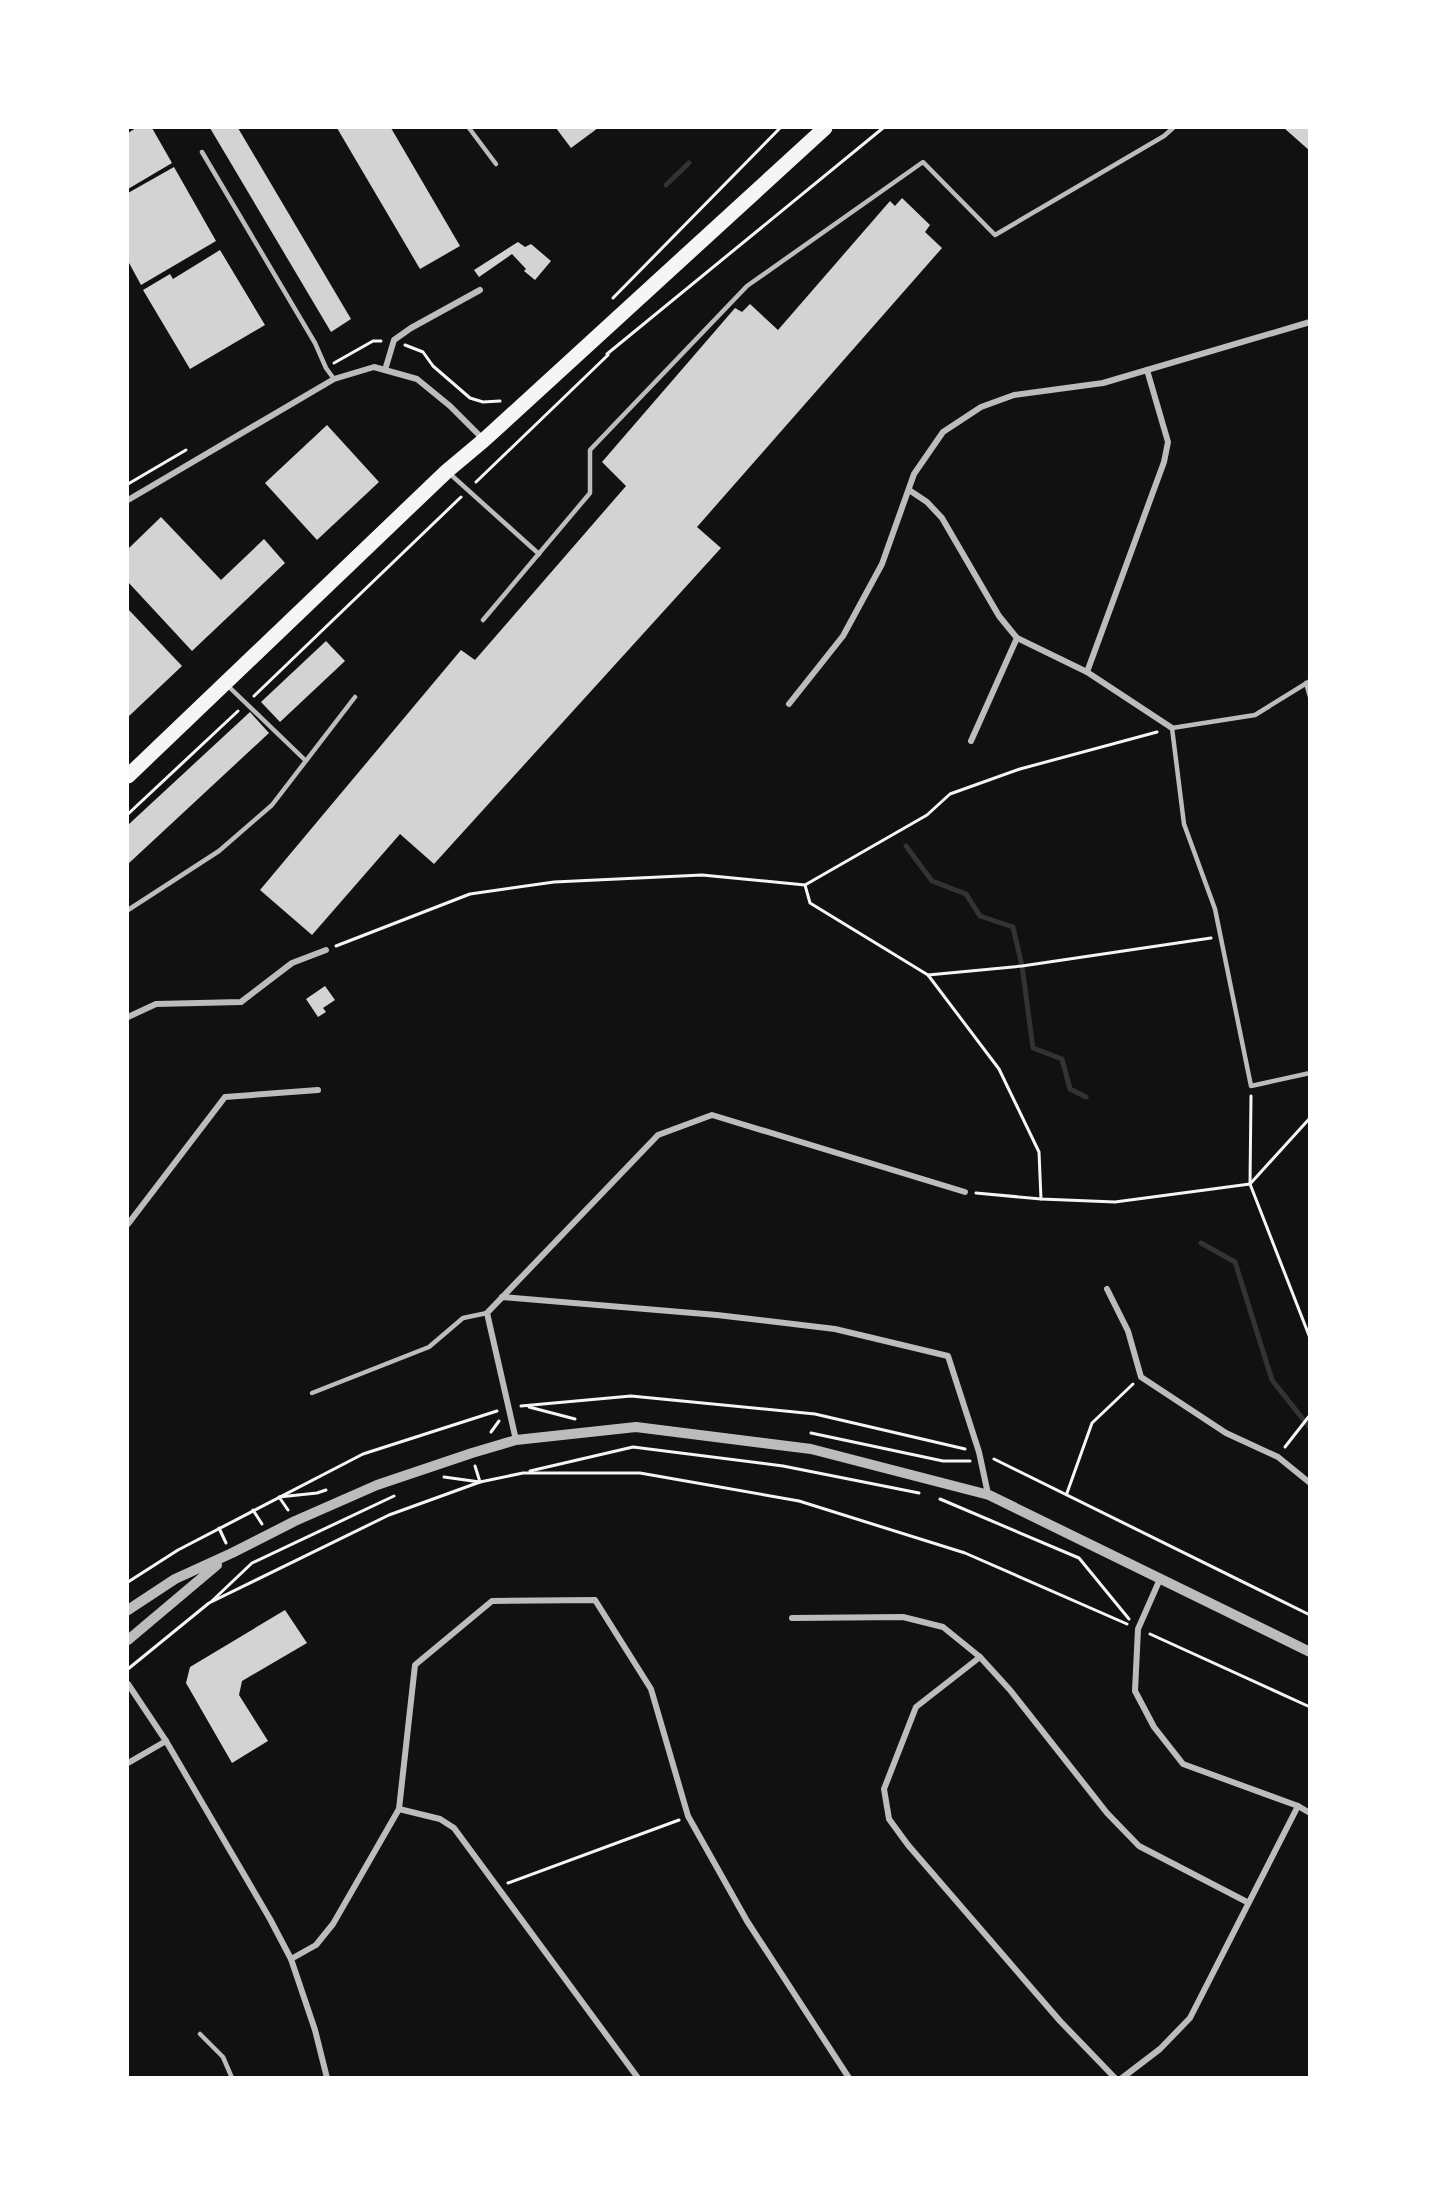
<svg xmlns="http://www.w3.org/2000/svg" width="1437" height="2205" viewBox="0 0 1437 2205" font-family="Inter,sans-serif">
	<style>
		.lines { fill: none; stroke-linecap: round; stroke-linejoin: round }
		.stream { stroke: #333; stroke-width: 5 }
		.building { fill: #d3d3d3 }
		.path { stroke: #f5f5f5; stroke-width: 3 }
		.service { stroke: #bcbcbc; stroke-width: 4.5 }
		.minor { stroke: #bcbcbc; stroke-width: 6 }
		.tertiary { stroke: #bcbcbc; stroke-width: 10 }
		.primary { stroke: #f5f5f5; stroke-width: 15 }
	</style>
	<rect width="100%" height="100%" fill="#111"/>
	<g class="lines">
		<g class="stream">
			<polyline points="666,185 689,163"/>
			<polyline points="906,846 932,881 966,894 980,916 1013,927 1022,966 1033,1048 1062,1059 1070,1089 1086,1097"/>
			<polyline points="1201,1243 1235,1262 1272,1380 1310,1428"/>
		</g>
	</g>
	<g class="building">
		<polygon points="136,128 152,128 172,163 128,189 128,133"/>
		<polygon points="210,128 238,128 351,319 331,332"/>
		<polygon points="337,128 391,128 460,246 420,269"/>
		<polygon points="556,128 598,128 571,148"/>
		<polygon points="1284,128 1310,128 1310,151"/>
		<polygon points="174,167 216,241 141,285 128,261 128,193"/>
		<polygon points="902,198 930,225 925,232 942,248 697,527 721,548 434,864 400,834 312,935 260,890 461,650 475,660 626,486 602,462 735,308 742,312 750,304 778,330 890,201 895,206"/>
		<polygon points="518,242 525,247 531,244 551,261 535,280 524,271 526,269 512,254 479,277 474,270"/>
		<polygon points="220,250 265,325 190,369 143,290 170,274 173,279"/>
		<polygon points="327,425 379,482 317,540 265,483"/>
		<polygon points="161,517 221,580 264,539 285,563 192,651 128,582 128,549"/>
		<polygon points="128,609 182,666 128,717"/>
		<polygon points="326,641 345,661 280,722 261,702"/>
		<polygon points="250,712 269,733 128,864 128,825"/>
		<polygon points="325,986 335,1000 323,1008 326,1012 318,1017 306,999"/>
		<polygon points="285,1610 307,1643 242,1681 239,1695 268,1741 232,1763 186,1683 190,1667"/>
	</g>
	<g class="lines">
		<g class="path">
			<polyline points="613,298 780,128"/>
			<polyline points="405,345 423,352 433,366 470,398 483,402 500,401"/>
			<polyline points="607,354 883,128"/>
			<polyline points="334,363 373,341 381,341"/>
			<polyline points="476,482 608,355"/>
			<polyline points="128,484 186,450"/>
			<polyline points="254,696 461,497"/>
			<polyline points="128,814 238,711"/>
			<polyline points="805,885 927,815 950,794 1020,769 1157,732"/>
			<polyline points="336,946 470,894 554,882 702,875 805,885 810,903 928,975 999,1069 1039,1152 1041,1199"/>
			<polyline points="928,975 1022,966 1211,938"/>
			<polyline points="1251,1096 1250,1184 1310,1338"/>
			<polyline points="976,1193 1041,1199 1115,1202 1250,1184 1310,1118"/>
			<polyline points="521,1406 631,1396 815,1414 965,1449"/>
			<polyline points="529,1407 575,1419"/>
			<polyline points="491,1432 499,1421"/>
			<polyline points="811,1433 943,1461 970,1461"/>
			<polyline points="1285,1447 1310,1415"/>
			<polyline points="994,1459 1310,1615"/>
			<polyline points="530,1471 633,1447 783,1466 919,1493"/>
			<polyline points="444,1477 480,1482 475,1466"/>
			<polyline points="1067,1493 1092,1423 1133,1384"/>
			<polyline points="940,1499 1079,1558 1129,1619"/>
			<polyline points="253,1510 262,1524"/>
			<polyline points="288,1510 279,1497 317,1493 326,1490"/>
			<polyline points="219,1528 226,1543"/>
			<polyline points="128,1582 178,1550 363,1454 497,1411"/>
			<polyline points="212,1601 252,1563 394,1496"/>
			<polyline points="1150,1634 1310,1707"/>
			<polyline points="128,1669 209,1603 389,1515 480,1482 523,1473 640,1473 799,1501 965,1553 1127,1624"/>
			<polyline points="508,1883 679,1820"/>
		</g>
		<g class="service">
			<polyline points="469,128 496,164"/>
			<polyline points="202,152 315,343 326,368 334,379"/>
			<polyline points="449,473 539,554"/>
			<polyline points="483,620 590,493 590,450 747,286 923,162 995,235 1164,136 1173,128"/>
			<polyline points="1310,681 1255,715 1172,728 1184,824 1215,909 1251,1086 1310,1073"/>
			<polyline points="1306,683 1310,697"/>
			<polyline points="227,685 305,760"/>
			<polyline points="128,910 219,851 272,805 355,697"/>
			<polyline points="312,1393 429,1347 463,1318 487,1313"/>
			<polyline points="200,2034 223,2057 232,2078"/>
		</g>
		<g class="minor">
			<polyline points="385,370 394,340 411,328 480,290"/>
			<polyline points="909,490 927,502 942,518 999,616 1017,638 1087,672 1172,728"/>
			<polyline points="128,500 334,379 374,367 417,379 450,406 484,440"/>
			<polyline points="1087,672 1164,462 1168,442 1147,370"/>
			<polyline points="789,704 843,636 882,564 914,474 943,432 981,407 1014,395 1103,383 1310,322"/>
			<polyline points="971,741 1017,638"/>
			<polyline points="128,1017 156,1004 241,1002 292,963 326,950"/>
			<polyline points="128,1224 225,1097 318,1090"/>
			<polyline points="1107,1289 1128,1331 1141,1377 1226,1433 1278,1457 1310,1483"/>
			<polyline points="502,1297 717,1315 835,1329 948,1356 979,1452 988,1494"/>
			<polyline points="516,1440 487,1313 658,1135 712,1115 965,1192"/>
			<polyline points="1160,1579 1138,1629 1135,1691 1154,1727 1183,1764 1298,1806 1310,1813"/>
			<polyline points="792,1618 903,1617 943,1627 980,1657 1010,1690 1107,1813 1139,1846 1247,1902"/>
			<polyline points="980,1657 916,1707 884,1789 889,1819 908,1845 1060,2021 1115,2078"/>
			<polyline points="128,1684 166,1741 270,1919 291,1959 315,2030 327,2078"/>
			<polyline points="128,1763 166,1741"/>
			<polyline points="399,1809 440,1819 454,1828 638,2078"/>
			<polyline points="291,1959 316,1945 333,1924 399,1809 415,1665 492,1601 595,1600 651,1689 688,1816 747,1921 849,2078"/>
			<polyline points="1122,2078 1160,2049 1190,2018 1298,1806"/>
		</g>
		<g class="tertiary">
			<polyline points="128,1610 175,1579 232,1553 295,1521 377,1485 472,1453 516,1440 636,1427 811,1449 989,1495 1310,1652"/>
			<polyline points="128,1640 217,1565"/>
		</g>
		<polyline class="primary" points="128,776 447,471 484,440 825,128"/>
	</g>
	<rect width="1437" height="2205" fill="none" stroke="#ffffff" stroke-width="258"/>
</svg>
